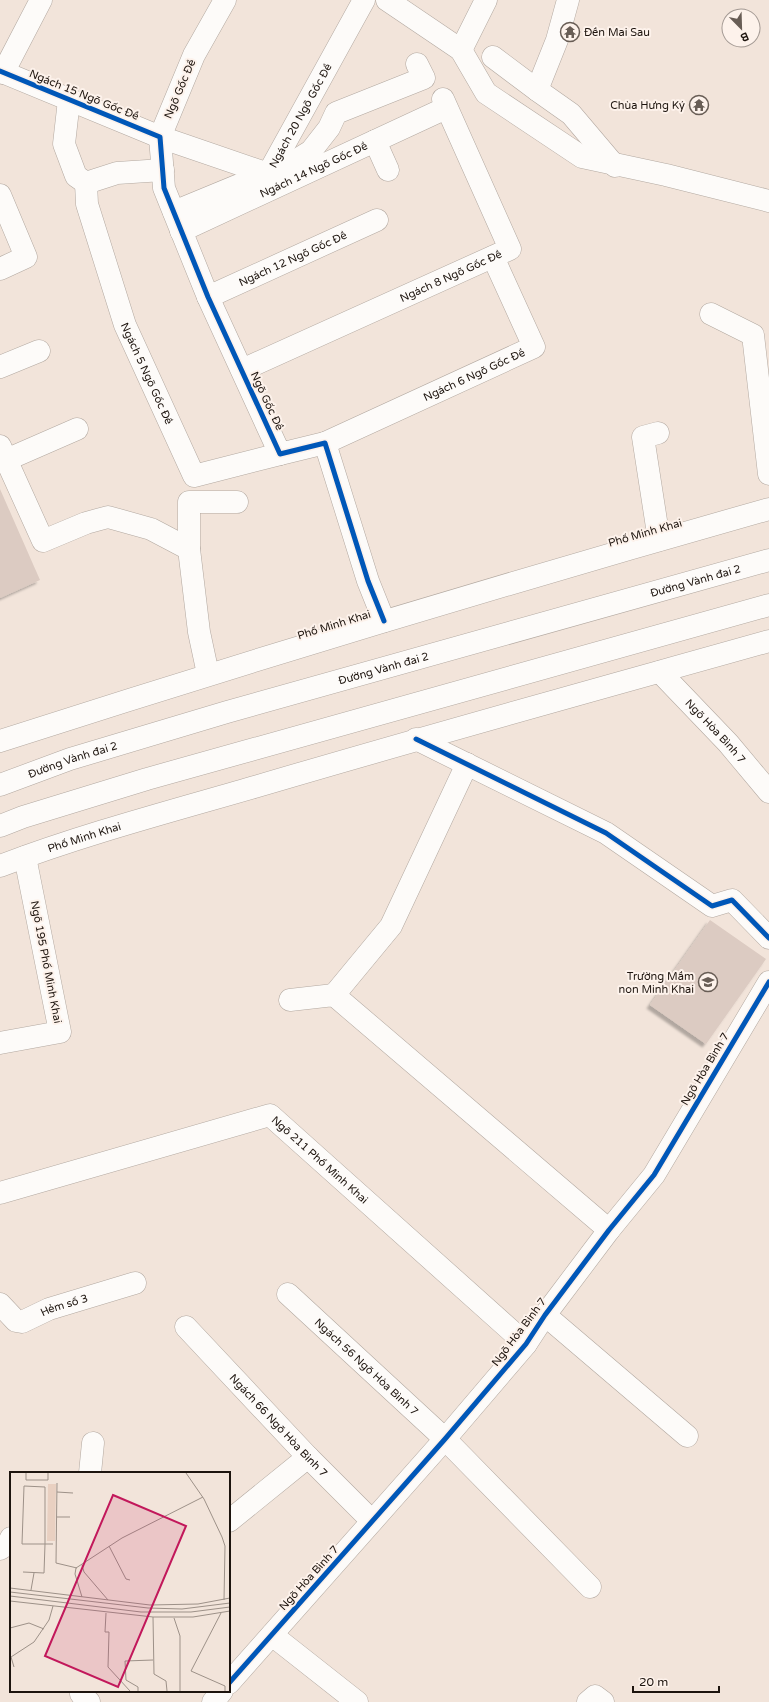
<svg xmlns="http://www.w3.org/2000/svg" width="769" height="1702" viewBox="0 0 769 1702" font-family="'Varela Round',sans-serif">
	<style>
		.building { fill: #dccbc2; filter: url(#shadow) }
		.lines { fill: none; stroke-linecap: round; stroke-linejoin: round }
		.minor-casing { stroke: #b2a8a0; stroke-width: 23 }
		.major-casing { stroke: #b2a8a0; stroke-width: 23 }
		.highway-casing { stroke: #b2a8a0; stroke-width: 23 }
		.minor { stroke: #fdfbf9; stroke-width: 22 }
		.major { stroke: #fdfbf9; stroke-width: 22 }
		.highway { stroke: #fdfbf9; stroke-width: 22 }
		.cycleway-casing { stroke: #fdf2eb; stroke-width: 8 }
		.cycleway { stroke: #0057b8; stroke-width: 5 }
		.labels { text-anchor: middle; dominant-baseline: central; stroke-width: 4; stroke-linejoin: round; paint-order: stroke }
		.poi-label { font-size: 11px; fill: #1d140e; stroke: #fdf2eb; text-anchor: end }
		.street-label { font-size: 11px; fill: #1d140e; stroke: #fdf2eb }
		.inset-road { fill: none; stroke: #9d9188; stroke-width: 1 }
		.view { fill: #c2185b; fill-opacity: 0.15; stroke: #c2185b; stroke-width: 2 }
		.inset-edge { fill: none; stroke: #1d140e; stroke-width: 2 }
	</style>
	<defs>
		<filter id="shadow"><feDropShadow dx="-3.5" dy="3.5" stdDeviation="1" flood-color="#0004"/></filter>
	</defs>
	<rect width="100%" height="100%" fill="#f2e4da"/>
	<g class="building">
		<polygon points="0,489 40,580 0,598"/>
		<polygon points="710,920 766,959 706,1044 650,1005"/>
	</g>
	<g class="lines">
		<defs>
			<g id="minor">
				<polyline points="225,0 194,55 160,137 164,188 208,297 280,454 325,443 368,581 384,621"/>
				<polyline points="387,0 461,50 486,93 582,157 666,175 769,201"/>
				<polyline points="461,50 486,0"/>
				<polyline points="493,57 537,90 571,114 615,166"/>
				<path id="s1" d="M0,71l160,66 108,37 96,-174"/>
				<polyline points="3,73 41,0"/>
				<polyline points="537,90 557,40 568,0"/>
				<polyline points="69,100 64,144 76,176 86,183"/>
				<polyline points="375,141 388,170"/>
				<path id="s2" d="M86,183l1,21 38,121 69,151 86,-22"/>
				<polyline points="86,183 117,173 163,170"/>
				<polyline points="0,195 26,257 0,269"/>
				<polyline points="174,212 290,164 311,151 329,128 336,113 424,78 417,64"/>
				<path id="s3" d="M181,231l265,-123"/>
				<path id="s4" d="M208,297l169,-77"/>
				<polyline points="711,314 753,335 769,474"/>
				<polyline points="0,367 39,351"/>
				<path id="s5" d="M242,370l268,-121 -67,-150"/>
				<polyline points="658,433 643,437 659,540"/>
				<path id="s6" d="M325,443l209,-96 -41,-90"/>
				<polyline points="0,446 43,541 86,523 108,517 151,529 189,549 199,632 208,674"/>
				<polyline points="6,460 77,429"/>
				<polyline points="189,549 189,502 237,502"/>
				<path id="s7" d="M660,672l68,71 41,49"/>
				<polyline points="416,739 606,833 712,906 732,900 769,938"/>
				<polyline points="334,995 391,926 467,764"/>
				<polyline points="290,1000 334,995 609,1230"/>
				<polyline points="0,1043 60,1032 25,857"/>
				<path id="s8" d="M0,1193l270,-78 256,229"/>
				<path id="s9" d="M288,1294l157,145 145,148"/>
				<path id="s10" d="M0,1304l16,17 6,1 27,-13 86,-26"/>
				<polyline points="545,1315 687,1436"/>
				<path id="s11" d="M186,1327l122,130 64,64"/>
				<polyline points="90,1473 93,1443"/>
				<polyline points="229,1521 308,1457"/>
				<polyline points="0,1549 8,1544 11,1538"/>
				<polyline points="272,1635 357,1702"/>
				<polyline points="229,1683 445,1439 526,1344 545,1315 609,1230 654,1175 769,982"/>
				<polyline points="82,1691 81,1694 89,1702"/>
				<polyline points="213,1702 222,1691"/>
				<polyline points="588,1702 595,1696 603,1702"/>
			</g>
			<g id="major">
				<path d="M0,741c255,-82 511,-159 769,-232"/>
				<path id="s12" d="M0,866c84,-32 172,-55 258,-80 169,-50 340,-97 511,-145"/>
			</g>
			<g id="highway">
				<path id="s13" d="M0,785l70,-26 157,-47 542,-152"/>
				<polyline points="0,826 23,817 147,779 769,605"/>
			</g>
		</defs>
		<use href="#minor" class="minor-casing"/>
		<use href="#major" class="major-casing"/>
		<use href="#highway" class="highway-casing"/>
		<use href="#minor" class="minor"/>
		<use href="#major" class="major"/>
		<use href="#highway" class="highway"/>
		<defs>
			<g id="cycleway">
				<polyline points="0,71 160,137 164,188 208,297 280,454 325,443 368,581 384,621"/>
				<polyline points="416,739 606,833 712,906 732,900 769,938"/>
				<polyline points="229,1683 445,1439 526,1344 545,1315 609,1230 654,1175 769,982"/>
			</g>
		</defs>
		<use href="#cycleway" class="cycleway-casing"/>
		<use href="#cycleway" class="cycleway"/>
	</g>
	<defs>
		<symbol id="temple-ring" viewBox="-11 -11 22 22"><circle r="9.5" fill="#fdf2eb" stroke="#685d55" stroke-width="1.5"/><path d="M0-6L5-2H3V0L6.5 2.5H4V6H1.5V3h-3V6H-4V2.5H-6.5L-3 0V-2H-5Z" fill="#685d55"/></symbol>
		<symbol id="school-ring" viewBox="-11 -11 22 22"><circle r="9.5" fill="#fdf2eb" stroke="#685d55" stroke-width="1.5"/><path d="M0-5L7-2L0 1L-7-2ZM-4 1L0 2.5L4 1V4Q0 6-4 4Z" fill="#685d55"/></symbol>
	</defs>
	<g fill-rule="evenodd">
		<use href="#temple-ring" x="559" y="21" width="22" height="22"/>
		<use href="#temple-ring" x="688" y="94" width="22" height="22"/>
		<use href="#school-ring" x="697" y="971" width="22" height="22"/>
	</g>
	<g class="labels">
		<g class="poi-label">
			<text x="584" y="32" text-anchor="start">Đền Mai Sau</text>
			<text x="685" y="105">Chùa Hưng Ký</text>
			<text x="694" y="976">Trường Mầm<tspan x="694" dy="13">non Minh Khai</tspan></text>
		</g>
		<g class="street-label">
			<text transform="translate(180 89) rotate(-67)">Ngõ Gốc Đề</text>
			<text transform="translate(84 95) rotate(22)">Ngách 15 Ngõ Gốc Đề</text>
			<text stroke="none"><textPath href="#s1" startOffset="354">Ngách 20 Ngõ Gốc Đề</textPath></text>
			<text stroke="none"><textPath href="#s3" startOffset="146">Ngách 14 Ngõ Gốc Đề</textPath></text>
			<text stroke="none"><textPath href="#s4" startOffset="93">Ngách 12 Ngõ Gốc Đề</textPath></text>
			<text stroke="none"><textPath href="#s5" startOffset="229">Ngách 8 Ngõ Gốc Đề</textPath></text>
			<text stroke="none"><textPath href="#s2" startOffset="201">Ngách 5 Ngõ Gốc Đề</textPath></text>
			<text stroke="none"><textPath href="#s6" startOffset="164">Ngách 6 Ngõ Gốc Đề</textPath></text>
			<text transform="translate(267 401) rotate(65)">Ngõ Gốc Đề</text>
			<text transform="translate(645 533) rotate(-16)">Phố Minh Khai</text>
			<text stroke="none"><textPath href="#s13" startOffset="725">Đường Vành đai 2</textPath></text>
			<text transform="translate(334 625) rotate(-17)">Phố Minh Khai</text>
			<text stroke="none"><textPath href="#s13" startOffset="401">Đường Vành đai 2</textPath></text>
			<text stroke="none"><textPath href="#s7" startOffset="81">Ngõ Hòa Bình 7</textPath></text>
			<text stroke="none"><textPath href="#s13" startOffset="77">Đường Vành đai 2</textPath></text>
			<text stroke="none"><textPath href="#s12" startOffset="89">Phố Minh Khai</textPath></text>
			<text transform="translate(46 962) rotate(79)">Ngõ 195 Phố Minh Khai</text>
			<text transform="translate(705 1069) rotate(-59)">Ngõ Hòa Bình 7</text>
			<text stroke="none"><textPath href="#s8" startOffset="348">Ngõ 211 Phố Minh Khai</textPath></text>
			<text stroke="none"><textPath href="#s10" startOffset="75">Hẻm số 3</textPath></text>
			<text transform="translate(519 1332) rotate(-53)">Ngõ Hòa Bình 7</text>
			<text stroke="none"><textPath href="#s9" startOffset="107">Ngách 56 Ngõ Hòa Bình 7</textPath></text>
			<text stroke="none"><textPath href="#s11" startOffset="135">Ngách 66 Ngõ Hòa Bình 7</textPath></text>
			<text transform="translate(309 1578) rotate(-48)">Ngõ Hòa Bình 7</text>
		</g>
	</g>
	<g transform="translate(10 1472)">
		<rect width="220" height="220" fill="#f2e4da"/>
		<path d="M38,12h8l-1,57h-8z" fill="#e9d0c1"/>
		<path class="inset-road" d="M16,1v7h22v-7M176,1l18,26 18,38 3,9 -1,54M47,11l-1,80 21,5M47,20l16,1M47,45h13M99,74l17,33 4,1M72,93l2,7 24,28M13,100l21,1 1,-29v-57l-21,-1 -2,58h31M0,116l140,17 48,-1 32,-6M21,118l3,-17M0,120l138,16 34,1 48,-6M0,124l131,16h50l39,-5M72,125l-7,-23 1,-6 46,-30 81,-41M0,129l143,16h40l37,-6M96,141l-1,19h4l-1,35 22,24M211,141l-30,58 34,15v5M143,145l1,57 12,7 1,10M164,146l6,18v55M0,156l19,-5 15,6M4,195l-3,-10 23,-15 15,-22 4,-14M128,219v-4l-12,-7 -1,-19 28,-1"/>
		<path class="view" d="M103,23l73,31 -68,161 -73,-31z"/>
		<rect width="220" height="220" class="inset-edge"/>
	</g>
	<g transform="translate(741 28) rotate(157)"><circle r="19" fill="#fdf2eb" stroke="#a39993"/>
	<path d="M0-3L7 15L0 10L-7 15Z" fill="#685d55"/>
	<text y="-6" font-size="11" font-weight="bold" text-anchor="middle" fill="#1d140e">B</text>
	</g>
	<path d="M633 1686v6h86v-6" fill="none" stroke="#1d140e" stroke-width="2"/>
	<text x="639" y="1686" font-size="12" fill="#1d140e" stroke="#fdf2eb" stroke-width="3" paint-order="stroke">20 m</text>
</svg>
